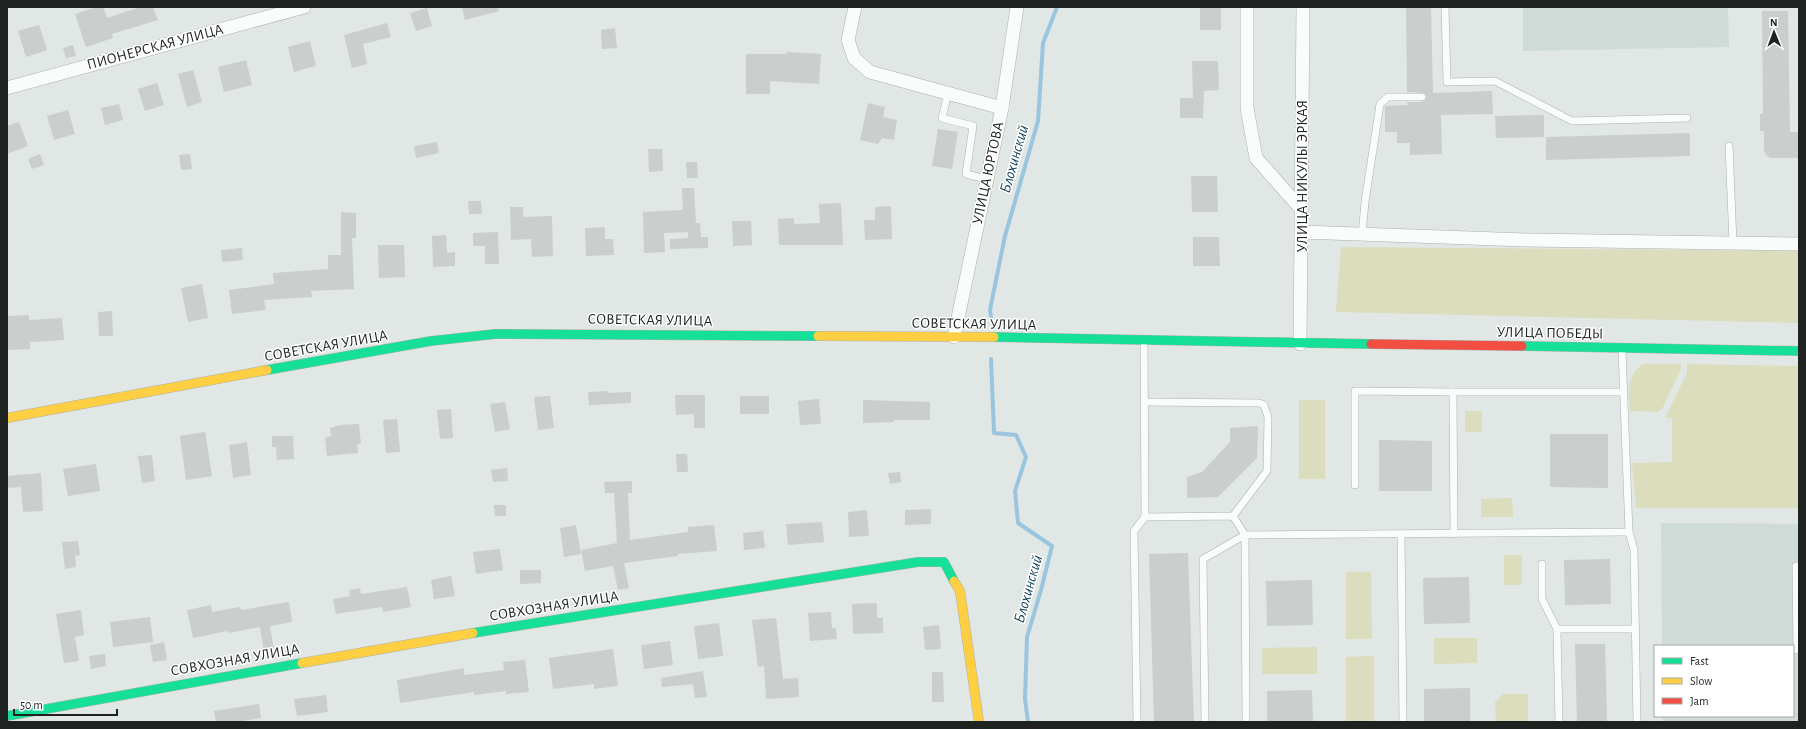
<svg xmlns="http://www.w3.org/2000/svg" width="1806" height="729" viewBox="0 0 1806 729" font-family="'Alegreya Sans',sans-serif">
	<style>
		.built { fill: #cfdbd6 }
		.green { fill: #dbddbc }
		.lines { fill: none; stroke-linecap: round; stroke-linejoin: round }
		.stream { stroke: #9ac5de; stroke-width: 4 }
		.building { fill: #cacecc }
		.lane-casing { stroke: #acb0ae; stroke-width: 8 }
		.street-casing { stroke: #acb0ae; stroke-width: 14 }
		.fast-casing { stroke: #acb0ae; stroke-width: 10 }
		.slow-casing { stroke: #acb0ae; stroke-width: 10 }
		.jam-casing { stroke: #acb0ae; stroke-width: 10 }
		.lane { stroke: #fafbfb; stroke-width: 7 }
		.street { stroke: #fafbfb; stroke-width: 13 }
		.fast { stroke: #16e098; stroke-width: 9 }
		.slow { stroke: #ffcf43; stroke-width: 9 }
		.jam { stroke: #f24e42; stroke-width: 9 }
		.labels { text-anchor: middle; dominant-baseline: central; stroke-width: 3; stroke-linejoin: round; paint-order: stroke }
		.street-label { font-size: 15px; fill: #1e2221; stroke: #fff }
		.water-label { font-size: 16px; font-style: italic; fill: #16455f; stroke: #fff }
	</style>
	<rect width="100%" height="100%" fill="#e1e7e4"/>
	<g class="built">
		<polygon points="1523,7 1728,7 1729,47 1523,51"/>
		<polygon points="1661,523 1799,524 1799,722 1663,722 1663,716 1793,716 1793,646 1662,646"/>
	</g>
	<g class="green">
		<polygon points="1341,247 1799,251 1799,323 1336,312"/>
		<path d="M1643,364h38v5l-19,40 -4,3 -28,-1c-1,-18 -4,-35 13,-47z"/>
		<polygon points="1687,364 1799,366 1799,508 1636,508 1632,463 1672,462 1672,418 1665,418 1687,373"/>
		<rect x="1299" y="400" width="26" height="79"/>
		<rect x="1465" y="411" width="17" height="21"/>
		<polygon points="1512,498 1513,517 1481,517 1481,499"/>
		<rect x="1504" y="555" width="18" height="30"/>
		<polygon points="1346,572 1371,572 1372,639 1346,639"/>
		<polygon points="1434,638 1477,638 1477,663 1434,664"/>
		<polygon points="1317,647 1317,674 1262,674 1262,648"/>
		<polygon points="1374,656 1374,721 1346,722 1346,657"/>
		<polygon points="1503,694 1528,694 1528,722 1496,722 1495,702"/>
	</g>
	<g class="lines">
		<g class="stream">
			<polyline points="991,317 990,310 1005,236 1038,121 1043,43 1057,7"/>
			<polyline points="991,359 994,433 1016,435 1026,457 1015,491 1018,523 1052,546 1041,590 1027,637 1025,699 1028,722"/>
		</g>
	</g>
	<g class="building">
		<polygon points="96,7 103,7 107,18 140,7 153,7 158,20 112,34 113,38 86,47 75,14"/>
		<polygon points="462,7 498,7 499,11 465,20"/>
		<rect x="1200" y="7" width="21" height="23"/>
		<polygon points="1406,7 1431,7 1433,93 1492,91 1493,114 1441,115 1442,154 1410,155 1410,143 1397,143 1397,132 1385,132 1385,106 1408,105 1407,102 1422,102 1427,97 1424,93 1407,92"/>
		<polygon points="427,8 432,26 416,31 410,13"/>
		<polygon points="1762,11 1788,11 1790,132 1798,132 1799,158 1770,158 1766,155 1764,150 1764,131 1760,131 1760,114 1763,114"/>
		<polygon points="387,23 391,37 363,44 367,64 352,68 344,35"/>
		<polygon points="39,25 47,50 26,57 18,31"/>
		<polygon points="615,28 617,48 602,49 601,30"/>
		<polygon points="310,41 316,66 294,72 288,47"/>
		<polygon points="73,45 76,56 66,58 63,48"/>
		<polygon points="787,52 821,54 819,84 770,81 770,94 746,94 746,54 787,54"/>
		<polygon points="246,60 252,85 224,92 218,67"/>
		<polygon points="1192,61 1218,61 1219,90 1204,91 1203,118 1180,118 1180,98 1193,98"/>
		<polygon points="193,70 202,102 187,107 178,74"/>
		<polygon points="157,83 164,105 145,111 138,89"/>
		<polygon points="868,103 885,107 883,117 897,120 894,140 882,138 878,144 860,140"/>
		<polygon points="119,104 123,120 105,125 101,108"/>
		<polygon points="68,110 75,134 54,140 47,116"/>
		<polygon points="1544,115 1544,137 1496,138 1495,116"/>
		<polygon points="19,122 28,146 7,154 7,126"/>
		<polygon points="938,129 958,132 952,169 932,166"/>
		<polygon points="1690,133 1690,156 1546,160 1546,137"/>
		<polygon points="437,142 439,153 416,158 414,146"/>
		<polygon points="648,149 662,149 663,171 649,172"/>
		<polygon points="40,154 44,165 32,169 28,159"/>
		<polygon points="190,154 192,169 181,170 179,155"/>
		<polygon points="686,162 697,162 698,178 687,178"/>
		<polygon points="1191,176 1217,176 1218,212 1192,212"/>
		<polygon points="682,188 694,188 696,223 700,223 701,237 708,237 708,248 670,249 670,239 688,238 688,232 664,233 665,252 644,253 643,212 683,210"/>
		<polygon points="468,201 481,201 482,214 469,214"/>
		<polygon points="841,203 843,245 779,245 778,219 794,218 794,224 820,223 819,204"/>
		<polygon points="891,206 892,239 865,240 864,220 875,220 875,207"/>
		<polygon points="510,207 523,207 523,217 552,216 553,256 532,257 531,239 511,240"/>
		<polygon points="341,212 356,213 356,238 352,238 354,289 311,291 312,297 264,300 266,310 232,314 229,290 274,284 273,273 328,269 328,255 341,255"/>
		<polygon points="732,221 751,221 752,245 733,246"/>
		<polygon points="605,227 605,239 613,239 614,255 586,256 585,228"/>
		<polygon points="498,232 499,264 485,264 485,246 473,246 473,233"/>
		<polygon points="446,235 447,253 455,252 455,266 433,267 432,236"/>
		<polygon points="1193,237 1219,237 1220,266 1193,266"/>
		<polygon points="378,245 404,245 405,277 379,278"/>
		<polygon points="242,248 243,260 222,262 221,250"/>
		<polygon points="202,284 208,318 188,322 181,288"/>
		<polygon points="112,311 113,336 99,336 98,312"/>
		<polygon points="29,315 29,320 62,318 64,340 30,342 30,349 8,350 7,316"/>
		<polygon points="608,391 608,393 631,392 631,403 589,405 588,392"/>
		<polygon points="675,395 705,395 705,428 694,428 694,414 676,415"/>
		<polygon points="550,396 554,428 538,430 534,397"/>
		<rect x="740" y="396" width="29" height="18"/>
		<polygon points="819,399 821,424 800,425 798,401"/>
		<polygon points="863,400 930,402 930,420 894,420 894,422 863,423"/>
		<polygon points="505,402 510,429 495,432 490,404"/>
		<polygon points="451,409 453,438 440,439 437,410"/>
		<polygon points="397,419 400,452 386,453 383,420"/>
		<polygon points="359,424 361,444 357,444 358,453 327,456 325,438 331,436 330,428 340,425"/>
		<polygon points="1258,426 1257,458 1218,497 1187,498 1187,477 1202,472 1230,442 1230,428"/>
		<polygon points="205,432 212,476 186,480 180,436"/>
		<polygon points="1550,434 1608,434 1608,488 1550,487"/>
		<polygon points="272,436 293,436 294,459 277,460 276,447 272,447"/>
		<polygon points="1379,440 1432,441 1432,491 1379,491"/>
		<polygon points="247,442 251,475 233,478 229,445"/>
		<polygon points="676,454 687,454 688,472 677,472"/>
		<polygon points="152,455 155,481 142,483 138,456"/>
		<polygon points="96,464 100,491 68,496 63,469"/>
		<polygon points="507,468 508,481 493,482 491,470"/>
		<polygon points="900,472 901,482 890,484 888,473"/>
		<polygon points="41,473 43,511 23,512 21,487 7,488 7,476"/>
		<polygon points="632,481 632,493 628,493 630,540 688,532 688,527 714,525 717,551 678,554 678,556 624,563 629,588 618,590 613,566 585,571 581,550 617,543 614,493 605,493 604,482"/>
		<polygon points="494,505 506,505 506,516 495,516"/>
		<polygon points="931,509 931,524 905,525 905,510"/>
		<polygon points="867,510 869,536 849,537 848,512"/>
		<polygon points="822,522 824,542 788,545 786,524"/>
		<polygon points="576,525 581,554 564,557 560,528"/>
		<polygon points="763,531 765,548 744,550 743,533"/>
		<polygon points="78,541 80,555 75,556 76,567 65,569 62,542"/>
		<polygon points="500,549 503,570 476,574 473,552"/>
		<polygon points="1188,553 1194,722 1154,722 1149,554"/>
		<polygon points="1610,559 1611,604 1565,605 1564,560"/>
		<polygon points="520,570 541,570 541,583 520,584"/>
		<polygon points="451,576 455,596 434,599 431,580"/>
		<polygon points="1469,577 1470,623 1424,624 1423,578"/>
		<polygon points="1312,580 1313,625 1267,626 1266,581"/>
		<polygon points="407,587 411,607 383,612 382,607 336,614 333,599 350,596 349,590 360,588 361,594"/>
		<polygon points="289,602 292,622 270,626 275,656 265,658 260,627 228,633 228,631 193,638 187,610 211,605 212,612 240,607 241,610"/>
		<polygon points="877,603 877,618 883,618 883,633 853,634 852,604"/>
		<polygon points="81,610 84,635 75,637 79,661 64,663 56,614"/>
		<polygon points="831,612 832,628 836,628 837,639 810,641 808,613"/>
		<polygon points="150,617 153,642 113,647 110,622"/>
		<polygon points="776,618 783,679 798,678 799,697 766,699 764,666 758,667 752,620"/>
		<polygon points="719,623 723,656 698,659 694,626"/>
		<polygon points="939,625 941,649 925,650 923,627"/>
		<polygon points="670,641 673,665 644,669 641,645"/>
		<polygon points="164,642 167,660 153,662 150,645"/>
		<polygon points="1575,644 1605,644 1607,722 1577,722"/>
		<polygon points="613,649 618,686 594,689 594,684 553,689 549,658"/>
		<polygon points="105,654 106,666 91,669 89,656"/>
		<polygon points="525,660 529,692 506,694 506,691 474,695 474,692 400,703 397,680 464,668 464,675 504,670 503,662"/>
		<polygon points="703,671 707,697 695,698 693,684 662,687 661,678"/>
		<polygon points="932,672 943,672 944,702 932,702"/>
		<polygon points="1470,688 1470,722 1424,722 1424,689"/>
		<polygon points="1312,690 1313,722 1267,722 1267,691"/>
		<polygon points="326,695 328,712 297,716 294,699"/>
		<polygon points="259,704 261,718 237,722 216,722 214,711"/>
	</g>
	<g class="lines">
		<defs>
			<g id="lane">
				<polyline points="1445,7 1447,82 1495,81 1572,121 1687,118"/>
				<polyline points="948,93 942,118 973,126 966,174 986,179"/>
				<polyline points="1729,146 1733,243"/>
				<polyline points="1362,235 1365,202 1380,104 1388,97 1422,97"/>
				<polyline points="1144,341 1145,517 1233,516 1245,535 1203,559 1205,722"/>
				<polyline points="1622,350 1629,532 1634,550 1637,722"/>
				<polyline points="1453,392 1624,392"/>
				<polyline points="1144,402 1259,403 1264,405 1268,417 1267,471 1233,516"/>
				<polyline points="1355,485 1355,391 1453,392 1454,534"/>
				<polyline points="1401,534 1403,722"/>
				<polyline points="1542,564 1542,599 1557,629 1559,722"/>
				<polyline points="1557,629 1636,629"/>
				<polyline points="1797,650 1796,566 1799,566"/>
				<polyline points="1137,722 1134,531 1145,517"/>
				<polyline points="1246,722 1245,535 1629,532"/>
			</g>
			<g id="street">
				<polyline points="855,7 848,40 854,58 870,72 1002,108"/>
				<polyline points="1247,7 1247,108 1256,158 1301,209"/>
				<polyline points="7,88 304,7"/>
				<polyline points="1301,232 1527,240 1799,244"/>
				<polyline points="954,337 1002,108 1017,7"/>
				<polyline points="1300,344 1303,7"/>
			</g>
			<g id="fast">
				<polyline points="994,337 1371,344"/>
				<polyline points="1522,346 1799,351"/>
				<polyline points="267,370 431,341 495,334 818,336"/>
				<polyline points="473,633 918,562 944,562 954,581"/>
				<polyline points="7,716 302,663"/>
			</g>
			<g id="slow">
				<polyline points="818,336 994,337"/>
				<polyline points="7,418 267,370"/>
				<polyline points="954,581 960,591 979,722"/>
				<polyline points="302,663 473,633"/>
			</g>
			<polyline id="jam" points="1371,344 1522,346"/>
		</defs>
		<use href="#lane" class="lane-casing"/>
		<use href="#street" class="street-casing"/>
		<use href="#fast" class="fast-casing"/>
		<use href="#slow" class="slow-casing"/>
		<use href="#jam" class="jam-casing"/>
		<use href="#lane" class="lane"/>
		<use href="#street" class="street"/>
		<use href="#fast" class="fast"/>
		<use href="#slow" class="slow"/>
		<use href="#jam" class="jam"/>
	</g>
	<g class="labels">
		<g class="street-label">
			<text transform="translate(155 47) rotate(-15)">ПИОНЕРСКАЯ УЛИЦА</text>
			<text transform="translate(988 173) rotate(-78)">УЛИЦА ЮРТОВА</text>
			<text transform="translate(1302 176) rotate(-90)">УЛИЦА НИКУЛЫ ЭРКАЯ</text>
			<text transform="translate(650 320) rotate(1)">СОВЕТСКАЯ УЛИЦА</text>
			<text transform="translate(974 324) rotate(1)">СОВЕТСКАЯ УЛИЦА</text>
			<text transform="translate(1550 333) rotate(1)">УЛИЦА ПОБЕДЫ</text>
			<text transform="translate(326 346) rotate(-10)">СОВЕТСКАЯ УЛИЦА</text>
			<text transform="translate(554 606) rotate(-9)">СОВХОЗНАЯ УЛИЦА</text>
			<text transform="translate(235 660) rotate(-10)">СОВХОЗНАЯ УЛИЦА</text>
		</g>
		<g class="water-label">
			<text transform="translate(1014 159) rotate(-74)">Блохинский</text>
			<text transform="translate(1028 589) rotate(-74)">Блохинский</text>
		</g>
	</g>
	<rect width="1806" height="729" fill="none" stroke="#1e2221" stroke-width="16"/>
	<rect x="1654" y="645" width="140" height="72" fill="#ffffff" stroke="#a5a7a6"/>
	<rect x="1662" y="658" width="20" height="6" fill="#16e098" stroke="#a5a7a6"/>
	<text x="1690" y="665" font-size="12" fill="#1e2221">Fast</text>
	<rect x="1662" y="678" width="20" height="6" fill="#ffcf43" stroke="#a5a7a6"/>
	<text x="1690" y="685" font-size="12" fill="#1e2221">Slow</text>
	<rect x="1662" y="698" width="20" height="6" fill="#f24e42" stroke="#a5a7a6"/>
	<text x="1690" y="705" font-size="12" fill="#1e2221">Jam</text>
	<g transform="translate(1774 32) rotate(359)" stroke="#ffffff" stroke-width="3" paint-order="stroke">
	<path d="M0-3L7 15L0 10L-7 15Z" fill="#1e2221"/>
	<text y="-6" font-size="11" font-weight="bold" text-anchor="middle" fill="#1e2221">N</text>
	</g>
	<path d="M14 709v6h103v-6" fill="none" stroke="#1e2221" stroke-width="2"/>
	<text x="20" y="709" font-size="12" fill="#1e2221" stroke="#ffffff" stroke-width="3" paint-order="stroke">50 m</text>
</svg>
